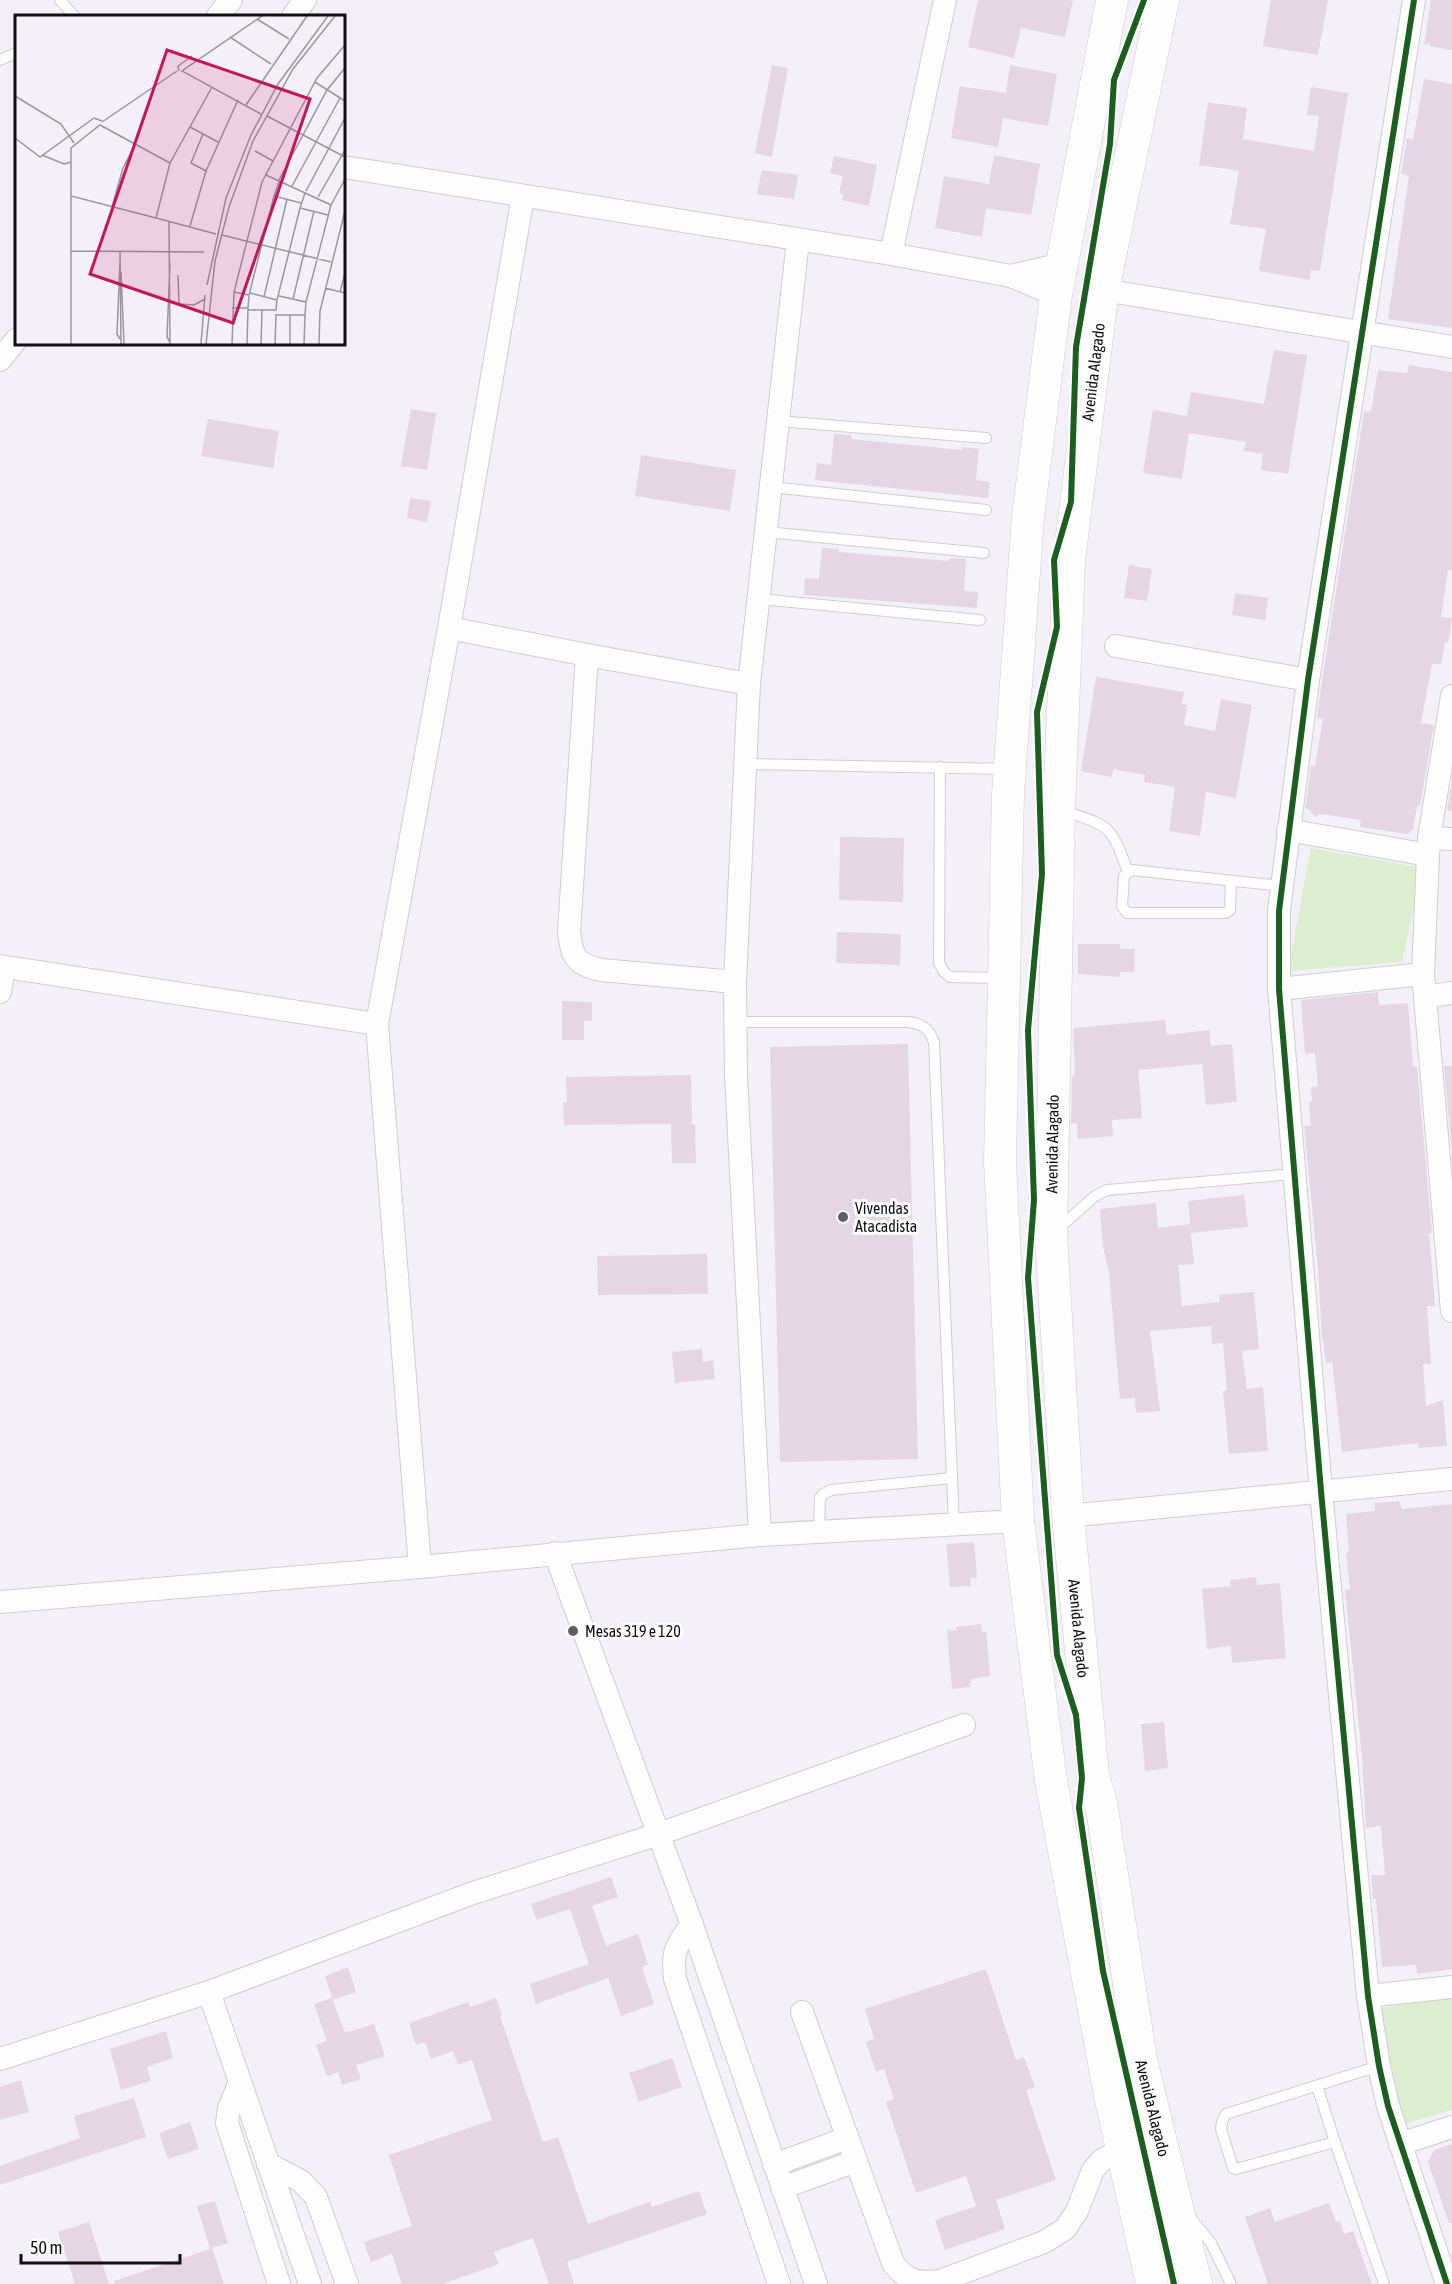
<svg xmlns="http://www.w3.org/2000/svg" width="1452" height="2284" viewBox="0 0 1452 2284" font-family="'Asap Condensed',sans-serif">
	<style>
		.green { fill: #ddeed0 }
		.building { fill: #e5d6e4 }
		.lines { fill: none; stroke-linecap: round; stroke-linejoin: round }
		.service-casing { stroke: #d0ccd3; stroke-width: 12 }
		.minor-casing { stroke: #d0ccd3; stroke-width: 24 }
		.secondary-casing { stroke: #d0ccd3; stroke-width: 33 }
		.service { stroke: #fdfdfe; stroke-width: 10 }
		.minor { stroke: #fdfdfe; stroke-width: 22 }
		.secondary { stroke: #fdfdfe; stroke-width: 32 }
		.cycleway-casing { stroke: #fefefe; stroke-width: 10 }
		.cycleway { stroke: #1b5e20; stroke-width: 6 }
		.poi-dot { fill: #605e63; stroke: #fefefe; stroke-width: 2 }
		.labels { text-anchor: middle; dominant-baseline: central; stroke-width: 6; stroke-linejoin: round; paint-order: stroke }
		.street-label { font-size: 16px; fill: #110f13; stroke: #fefefe }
		.poi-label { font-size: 16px; fill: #110f13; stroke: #fefefe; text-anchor: start }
		.inset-road { fill: none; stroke: #99969c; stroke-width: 1.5 }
		.view { fill: #c2185b; fill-opacity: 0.15; stroke: #c2185b; stroke-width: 3 }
		.inset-edge { fill: none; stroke: #110f13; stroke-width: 3 }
	</style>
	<rect width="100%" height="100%" fill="#f4f0f8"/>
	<g class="green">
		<polygon points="1311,848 1423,868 1402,962 1288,971"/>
		<polygon points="1452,1996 1452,2110 1401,2125 1376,2009"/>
	</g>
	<g class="building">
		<polygon points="978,0 1073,0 1065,37 1021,28 1014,58 968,47"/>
		<polygon points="1271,0 1328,0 1318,55 1263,46"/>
		<polygon points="1431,0 1452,0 1452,50 1429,46 1430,43 1424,45"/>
		<polygon points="772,65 788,68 772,157 755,153"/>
		<polygon points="1010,65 1057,74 1048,126 1003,118 998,147 951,138 960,86 1006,93"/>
		<polygon points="1424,79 1452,84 1452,328 1388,319 1409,176 1401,174 1407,138 1413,140"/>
		<polygon points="1311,87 1348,93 1320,271 1311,270 1310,280 1259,271 1266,229 1230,224 1239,171 1199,165 1208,102 1247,108 1243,139 1314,151 1319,116 1307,115"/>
		<polygon points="994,155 1040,164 1031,215 986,208 982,237 935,228 944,176 989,184"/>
		<polygon points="834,156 877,165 869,206 842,200 843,194 839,193 843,176 830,173"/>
		<polygon points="762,170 798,175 794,199 757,194"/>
		<polygon points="1274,350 1307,355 1288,474 1261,470 1263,454 1244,451 1246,442 1189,433 1182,479 1143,473 1153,410 1187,416 1191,392 1264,404"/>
		<polygon points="1409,365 1452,372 1452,570 1448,570 1441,617 1452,618 1448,643 1445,642 1441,664 1432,664 1421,723 1434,725 1420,806 1417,806 1413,829 1407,834 1360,827 1361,820 1321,814 1315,817 1309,809 1305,809 1311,765 1315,766 1323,719 1317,718 1320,694 1364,411 1371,412 1378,370 1407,373"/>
		<polygon points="411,409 436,413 427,470 401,466"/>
		<polygon points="208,419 279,431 273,468 201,456"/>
		<polygon points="834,434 851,435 851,439 962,450 962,447 979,449 976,480 990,482 988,498 815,480 817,463 831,465"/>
		<polygon points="641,455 736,470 730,511 635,496"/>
		<polygon points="410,498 431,501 427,522 407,518"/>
		<polygon points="822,548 839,549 839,552 949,561 950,558 966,559 964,591 978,592 977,608 804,595 805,578 819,579"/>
		<polygon points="1129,565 1152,569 1147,601 1124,598"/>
		<polygon points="1235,593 1268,598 1265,620 1232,615"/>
		<polygon points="1096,677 1184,692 1182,704 1187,705 1184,725 1215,731 1221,699 1252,705 1236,798 1206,792 1200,836 1169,831 1175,787 1144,782 1145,775 1113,769 1112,777 1081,771"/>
		<polygon points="1452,780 1452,811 1447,810"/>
		<polygon points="840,837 904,838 903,902 839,900"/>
		<polygon points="837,932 901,934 900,965 836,963"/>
		<polygon points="1078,944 1120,944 1120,949 1135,949 1134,972 1120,972 1120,977 1078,974"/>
		<polygon points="1378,992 1379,1005 1408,1003 1413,1066 1417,1066 1432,1233 1429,1233 1435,1306 1427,1306 1431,1364 1423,1364 1426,1406 1443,1400 1447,1446 1419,1448 1418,1443 1342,1452 1332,1362 1326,1363 1323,1339 1322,1339 1318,1268 1304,1126 1311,1126 1309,1102 1312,1101 1311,1087 1318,1086 1315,1053 1305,1054 1301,1000"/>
		<polygon points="562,1001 592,1002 592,1021 584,1021 584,1040 562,1040"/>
		<polygon points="1165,1020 1167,1035 1209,1030 1211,1046 1232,1044 1237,1102 1206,1105 1202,1064 1138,1070 1142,1118 1112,1120 1113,1136 1078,1139 1077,1123 1071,1124 1072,1076 1075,1075 1073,1028"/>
		<polygon points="908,1044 918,1459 780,1462 770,1047"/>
		<polygon points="1444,1066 1452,1066 1452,1153"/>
		<polygon points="691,1075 692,1125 695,1125 696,1163 672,1163 671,1124 564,1125 563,1102 567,1102 566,1077"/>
		<polygon points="1244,1195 1248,1227 1191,1233 1188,1201"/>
		<polygon points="1156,1203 1158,1228 1190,1224 1194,1264 1178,1265 1182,1306 1220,1302 1219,1295 1254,1292 1259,1349 1242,1351 1247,1389 1263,1387 1268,1451 1229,1454 1223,1391 1227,1390 1223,1343 1212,1344 1211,1326 1150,1331 1160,1411 1136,1413 1135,1398 1120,1399 1109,1273 1103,1247 1100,1209"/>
		<polygon points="707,1254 708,1294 598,1295 597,1256"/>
		<polygon points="702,1349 703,1362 713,1360 715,1379 675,1383 672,1352"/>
		<polygon points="1399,1501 1402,1509 1452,1504 1452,1969 1417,1974 1416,1965 1382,1967 1376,1899 1373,1899 1371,1875 1385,1875 1381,1826 1366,1828 1362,1756 1345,1590 1350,1589 1346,1553 1349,1552 1346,1514 1375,1511 1375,1503"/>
		<polygon points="974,1542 977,1578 970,1578 971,1586 950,1587 946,1544"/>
		<polygon points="1256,1577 1257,1585 1280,1583 1286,1658 1232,1663 1231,1646 1207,1649 1202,1589 1231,1586 1230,1580"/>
		<polygon points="981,1624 982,1632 986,1632 990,1676 971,1679 970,1687 952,1689 947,1629 957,1631 956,1627"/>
		<polygon points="1164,1722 1168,1768 1145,1771 1141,1724"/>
		<polygon points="611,1877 618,1897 592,1906 606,1946 638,1934 648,1964 642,1967 654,2004 621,2016 608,1978 536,2004 530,1984 589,1964 570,1909 537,1920 531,1904"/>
		<polygon points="348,1967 356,1992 333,2000 325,1976"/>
		<polygon points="986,1969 1016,2060 1024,2057 1035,2087 1026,2090 1056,2180 996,2200 1005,2229 945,2250 935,2220 976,2206 966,2176 916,2193 886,2102 894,2099 884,2069 876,2072 866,2042 874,2039 865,2009"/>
		<polygon points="332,1998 345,2033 374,2024 385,2056 356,2065 361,2079 342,2085 338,2072 327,2076 316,2045 327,2041 314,2004"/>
		<polygon points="496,1998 502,2015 500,2016 543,2142 558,2137 588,2224 650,2202 652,2207 699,2191 707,2214 567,2262 574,2284 549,2284 533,2238 494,2252 499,2264 442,2284 402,2284 392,2254 371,2262 364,2242 412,2226 389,2155 492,2120 472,2060 458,2065 453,2051 431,2059 425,2042 416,2045 409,2023 468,2002 470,2007"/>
		<polygon points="166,2031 173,2058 147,2067 151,2081 121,2090 110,2049"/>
		<polygon points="672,2058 682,2087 639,2102 629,2073"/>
		<polygon points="21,2080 29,2112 0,2120 0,2087"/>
		<polygon points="134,2098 146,2137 0,2185 0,2166 80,2138 74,2116"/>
		<polygon points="190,2122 199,2149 168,2159 159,2133"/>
		<polygon points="1452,2144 1452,2223 1449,2223 1428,2162 1434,2150"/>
		<polygon points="215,2201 228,2243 212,2248 224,2284 115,2284 114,2281 210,2249 197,2206"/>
		<polygon points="1329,2203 1336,2222 1340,2221 1344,2234 1353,2231 1372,2284 1268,2284 1245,2217 1270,2208 1275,2222"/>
		<polygon points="89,2222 109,2284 75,2284 58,2232"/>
	</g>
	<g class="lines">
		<defs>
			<g id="service">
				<polyline points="60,0 74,16"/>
				<polyline points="0,60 16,53"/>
				<polyline points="778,421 986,438"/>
				<polyline points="771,487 986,510"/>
				<polyline points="766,532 984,553"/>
				<polyline points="759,599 980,620"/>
				<polyline points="746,764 1006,769"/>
				<polyline points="940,767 939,963 944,972 950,977 1000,978"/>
				<path d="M1062,810c48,17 48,13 66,62"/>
				<polyline points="1231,881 1230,910 1225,913 1127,913 1122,906 1124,876 1132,870 1282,886"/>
				<path d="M736,1022h173c14,2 20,7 25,20l18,436 -121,12 -8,4 -3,4 -1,34"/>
				<polyline points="1058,1229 1095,1196 1107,1190 1294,1174"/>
				<polyline points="952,1478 954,1524"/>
				<polyline points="1317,2086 1335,2142 1236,2169 1233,2168 1221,2129 1222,2122 1226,2114 1379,2066"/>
				<polyline points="1335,2142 1384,2284"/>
				<polyline points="1189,2216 1211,2243 1231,2284"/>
			</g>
			<g id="minor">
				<polyline points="1414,0 1308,680 1279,911 1279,989 1321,1491 1368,1996 1379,2066 1388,2106 1447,2284"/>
				<polyline points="218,16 231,0"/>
				<polyline points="293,16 305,0"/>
				<polyline points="344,167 891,254 1011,276 1056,295"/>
				<polyline points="523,196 449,628 377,1024 420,1567 760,1535 1018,1521"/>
				<polyline points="891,254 945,0"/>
				<polyline points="1011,276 1062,264"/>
				<polyline points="1103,290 1452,347"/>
				<polyline points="0,360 16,340"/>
				<polyline points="449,628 587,655 749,684"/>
				<polyline points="1116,646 1308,680"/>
				<path d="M587,655l-18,277c3,25 6,32 32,38l134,12"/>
				<polyline points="1288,830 1428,855 1429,838 1452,839"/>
				<polyline points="1429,838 1452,696"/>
				<polyline points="1428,855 1423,974 1425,997 1452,993"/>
				<polyline points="0,966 377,1024"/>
				<polyline points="1279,989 1423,974"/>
				<polyline points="0,992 4,967"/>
				<polyline points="1425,997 1452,1311"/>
				<polyline points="1068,1516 1452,1479"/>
				<polyline points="760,1535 736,1076 735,982 749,684 798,240"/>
				<polyline points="555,1553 692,1925 816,2284"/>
				<polyline points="0,1602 420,1567"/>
				<path d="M692,1925c-17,20 -20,28 -17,54l104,305"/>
				<polyline points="209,1992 310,2284"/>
				<polyline points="1368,1996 1452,1987"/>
				<path d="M802,2012l91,251c14,19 25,20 47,18l104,-39 21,-13 12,-18 16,-41 9,-10 20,-10"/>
				<polyline points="0,2059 209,1992 473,1893 659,1834 964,1725"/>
				<polyline points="240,2082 229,2108 227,2123 279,2284"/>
				<polyline points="1400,2144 1452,2127"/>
				<polyline points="268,2164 301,2181 316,2197 347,2284"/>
				<polyline points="774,2165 847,2138"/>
				<polyline points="782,2188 856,2161"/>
			</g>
			<g id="secondary">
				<polyline points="1112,0 1056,295 1028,517 1008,794 1000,1162 1018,1521 1051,1781 1110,2095 1152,2284"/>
				<path id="s1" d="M1163,0l-60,290 -34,270 -10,249 -8,426 17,281 25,259 8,28 40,257 55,224"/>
			</g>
		</defs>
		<use href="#service" class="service-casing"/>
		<use href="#minor" class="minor-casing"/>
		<use href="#secondary" class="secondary-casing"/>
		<use href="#service" class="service"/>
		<use href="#minor" class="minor"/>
		<use href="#secondary" class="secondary"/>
		<defs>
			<g id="cycleway">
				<polyline points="1144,0 1114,80 1110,144 1076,347 1071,502 1054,560 1057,627 1037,712 1042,874 1028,1030 1034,1200 1028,1278 1057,1655 1076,1715 1082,1778 1079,1808 1103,1971 1174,2284"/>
				<polyline points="1414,0 1308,680 1279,911 1279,989 1321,1491 1368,1996 1379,2066 1388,2106 1447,2284"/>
			</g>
		</defs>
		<use href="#cycleway" class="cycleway-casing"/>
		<use href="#cycleway" class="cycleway"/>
	</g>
	<g class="poi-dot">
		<circle cx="843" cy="1217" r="6"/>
		<circle cx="573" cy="1631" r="6"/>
	</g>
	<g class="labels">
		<g class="street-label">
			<text transform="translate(1093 372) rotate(-83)">Avenida Alagado</text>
			<text transform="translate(1052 1144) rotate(-89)">Avenida Alagado</text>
			<text stroke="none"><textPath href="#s1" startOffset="1638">Avenida Alagado</textPath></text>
			<text stroke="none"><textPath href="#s1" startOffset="2124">Avenida Alagado</textPath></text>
		</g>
		<g class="poi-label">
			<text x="855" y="1208">Vivendas<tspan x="855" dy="18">Atacadista</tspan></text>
			<text x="585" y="1631">Mesas 319 e 120</text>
		</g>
	</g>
	<g transform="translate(15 15)">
		<rect width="330" height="330" fill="#f4f0f8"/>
		<path class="inset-road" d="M242,4l32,20M215,22l41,27M164,56l-1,-5 14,-10M300,67l30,19M197,72l-42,76 -14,55 60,16M0,81l46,28 13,19M231,90l61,-89M246,99l-79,-43 80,-55M252,101l78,41M87,107l75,-51M175,112l28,15M188,119l-12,29 15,8M0,123l25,19 54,-39 8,3M240,136l18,10M27,140l22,9 7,-2M251,160l65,30 -25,97 -27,-6M264,165l48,-90 18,-22M264,167l-5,14 27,7M277,171l48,-88M291,176l39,-73M290,178l-5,15 28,7M303,182l27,-47M316,190l14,-26M97,192l11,-39 12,-23M141,203l-85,-22v-48l29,-23 70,38M154,206l1,123M175,211l16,-55 32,-71M207,220l109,27M56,236l133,1M105,237l1,92M155,248l-3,74 3,5M106,257l3,72M163,260l1,29 15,1 11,-6M192,270l19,-87 25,-63 27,-51 50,-68M310,273l20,5M219,277l15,3 25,-99M325,277l5,-19M235,278l27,7 23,-92M249,282l23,-98M278,284l21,-88M217,293h16l1,-13M233,295h28l1,-10M261,300h29l1,-13M105,324l-3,-5 3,-72M56,329v-148M186,329l4,-49M191,329l9,-83 14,-54 24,-66 40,-72 42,-53M217,329l2,-52 28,-110 55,-104 28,-33M232,329l1,-35M246,329l1,-34M260,329l1,-30M275,329v-29M289,329l1,-29M304,329l1,-33 25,-100"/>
		<path class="view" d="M152,35l143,49 -77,224 -143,-49z"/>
		<rect width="330" height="330" class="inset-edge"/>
	</g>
	<path d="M21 2254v9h159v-9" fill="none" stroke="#110f13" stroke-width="3"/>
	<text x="30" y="2254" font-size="18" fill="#110f13" stroke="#fefefe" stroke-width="4.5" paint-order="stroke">50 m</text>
</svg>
